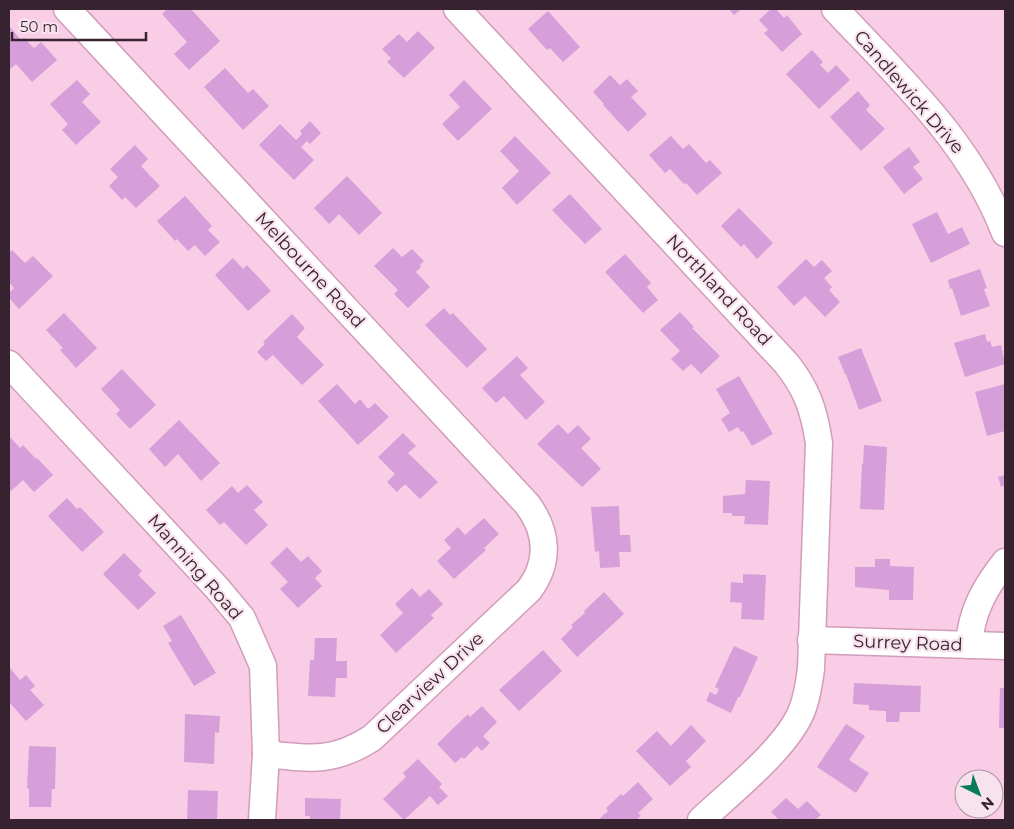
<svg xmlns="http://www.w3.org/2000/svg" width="1014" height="829" viewBox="0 0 1014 829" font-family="Montserrat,sans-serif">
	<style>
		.building { fill: #d69fda }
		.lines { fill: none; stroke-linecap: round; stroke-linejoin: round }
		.minor-casing { stroke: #d19dba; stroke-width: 29 }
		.minor { stroke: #fff; stroke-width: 26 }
		.labels { text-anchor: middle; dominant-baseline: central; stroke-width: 4.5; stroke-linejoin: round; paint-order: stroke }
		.street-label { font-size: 18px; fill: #37232f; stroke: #f8e2ed }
	</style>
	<rect width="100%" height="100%" fill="#f9cde5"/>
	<g class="building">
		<polygon points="167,9 191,9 220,41 189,70 174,54 187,42 162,14"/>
		<polygon points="729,9 741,9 734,15"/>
		<polygon points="771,9 776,9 784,18 787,15 802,34 782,52 764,33 768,30 759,20"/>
		<polygon points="548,11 580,47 563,62 550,48 547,50 528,29"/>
		<polygon points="9,26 21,40 24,38 34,48 41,42 57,60 32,82 16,64 10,69 9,68"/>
		<polygon points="418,31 435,48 404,78 387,62 391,58 382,49 399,34 407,42"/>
		<polygon points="812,50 823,62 820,65 828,73 836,65 850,80 819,109 786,74"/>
		<polygon points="225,68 248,93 253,89 269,106 243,130 204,87"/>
		<polygon points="610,75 620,85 627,79 638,91 631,97 647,114 628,132 603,105 604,104 593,92"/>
		<polygon points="77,80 90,94 82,102 101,122 76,145 62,130 68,124 50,104"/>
		<polygon points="464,80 492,109 458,141 442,124 460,107 449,95"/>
		<polygon points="858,91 870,105 866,110 885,129 861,151 830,117"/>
		<polygon points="310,121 321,133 310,144 307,141 301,147 314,160 294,180 259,145 280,124 296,140 302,134 300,131"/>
		<polygon points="515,136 551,173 517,205 502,188 519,171 500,151"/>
		<polygon points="671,136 683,149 689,144 706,163 710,160 722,173 697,195 686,183 684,184 670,169 665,173 649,155"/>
		<polygon points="135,145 148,159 141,166 160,186 136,208 125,197 122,200 109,186 118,177 110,169"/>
		<polygon points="909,147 920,162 913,167 923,179 904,194 883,167"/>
		<polygon points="347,176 382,213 359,235 339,214 329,224 314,208"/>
		<polygon points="570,194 602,229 585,244 552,210"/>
		<polygon points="185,196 212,226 208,230 220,242 205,256 195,245 188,251 177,239 175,241 157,221"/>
		<polygon points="739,208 773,243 757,259 744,244 741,247 721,226"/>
		<polygon points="937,212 948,234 962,227 970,244 931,263 912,224"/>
		<polygon points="393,248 402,257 412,249 424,261 420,265 421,267 416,272 430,287 408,308 394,294 398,290 374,266"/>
		<polygon points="12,250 25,263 33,256 53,276 19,309 9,298 9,293 14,288 9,282 9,253"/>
		<polygon points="625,254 651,283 647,287 658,300 643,313 605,272"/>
		<polygon points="233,258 243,269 247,265 271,291 248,311 215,275"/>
		<polygon points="806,259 814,267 822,260 832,271 824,278 832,287 829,290 840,302 825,317 805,296 794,306 777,287"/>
		<polygon points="980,269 987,288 984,289 990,306 961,316 952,288 950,289 948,280"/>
		<polygon points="444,308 450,315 453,313 487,349 467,368 425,325"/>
		<polygon points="680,312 694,327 692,328 720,356 701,374 691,364 683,371 671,359 680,351 660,330"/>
		<polygon points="64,313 97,348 76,368 60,350 63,348 46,330"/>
		<polygon points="292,314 305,328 297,337 324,365 302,385 273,355 266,361 257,352 265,344 263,342"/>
		<polygon points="985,334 987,342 990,341 992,347 1001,345 1005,364 965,377 954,343"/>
		<polygon points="861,348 882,401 859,410 846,374 845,374 838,357"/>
		<polygon points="517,356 528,368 520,375 545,402 526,420 504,396 496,403 482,388"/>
		<polygon points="122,369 156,405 130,429 116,414 120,410 101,389"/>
		<polygon points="739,376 773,434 752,446 743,431 741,432 738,427 729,432 721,419 730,413 716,389"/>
		<polygon points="337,384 355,404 360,399 368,409 375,403 389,417 358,445 318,401"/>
		<polygon points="1005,384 1005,431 987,436 975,392"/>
		<polygon points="179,420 220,463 201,481 178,454 165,467 149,449"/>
		<polygon points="558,424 568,434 578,425 591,439 581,448 601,469 582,487 537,444"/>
		<polygon points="403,433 416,446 408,453 438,482 420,499 406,485 404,485 397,492 387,482 395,474 378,457"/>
		<polygon points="9,436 20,448 23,445 36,459 37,458 53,475 34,492 23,480 11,491 9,489"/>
		<polygon points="864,445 887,447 884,510 860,509 862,464 863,464"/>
		<polygon points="1005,475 1005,485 1001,487 998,477"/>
		<polygon points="746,480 770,481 768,525 744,524 745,516 732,516 732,513 723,513 723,496 745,494"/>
		<polygon points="247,485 263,502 254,510 268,525 246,545 224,522 220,525 206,510 232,486 238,493"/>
		<polygon points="67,498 77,509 80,507 104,532 82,552 48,516"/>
		<polygon points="619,506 620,535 630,535 631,552 619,552 620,567 600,568 599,551 595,552 591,507"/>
		<polygon points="484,518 499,534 484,548 486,550 454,579 437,561 451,548 444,540 458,527 465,535"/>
		<polygon points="287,547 301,562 308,556 322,571 315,578 322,586 298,608 280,589 288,582 270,563"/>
		<polygon points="124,553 142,571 138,575 156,593 138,610 103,574"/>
		<polygon points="875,559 890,559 890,566 914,567 913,600 889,600 889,590 855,587 855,567 875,567"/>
		<polygon points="743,574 766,575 764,620 741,619 742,603 730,602 731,582 743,583"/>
		<polygon points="412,588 420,597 429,589 443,604 431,615 434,618 396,653 380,635 403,613 395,604"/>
		<polygon points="604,592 624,614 577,657 561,639 573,627 571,625 585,613 584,611"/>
		<polygon points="181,615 216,673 194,686 168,643 172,641 163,626"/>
		<polygon points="315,638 337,638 336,661 347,661 347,678 336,678 335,697 308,696 310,660 314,660"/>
		<polygon points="734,646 758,657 740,697 738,697 731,713 706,701 710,692 716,695 719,689 715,687"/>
		<polygon points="543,650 562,671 519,711 499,690"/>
		<polygon points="9,667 20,680 26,675 35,686 30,690 44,705 26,721 9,702"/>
		<polygon points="854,683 921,686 920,712 900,712 899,722 886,722 886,711 869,710 869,705 853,704"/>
		<polygon points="1000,688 1005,688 1005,728 999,728"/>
		<polygon points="482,706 497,722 483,736 490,743 482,751 477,746 464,759 462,757 455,763 437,744 468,714 470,717"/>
		<polygon points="185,714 220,716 219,733 215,732 214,764 184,762"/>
		<polygon points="846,724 865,736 849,760 869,773 856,793 817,767"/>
		<polygon points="691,725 706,741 686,761 691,767 670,786 636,751 657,731 671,746"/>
		<polygon points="29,746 56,747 55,789 52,789 51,807 29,807 29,789 27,788"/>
		<polygon points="418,759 442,784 439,787 448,796 438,805 430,796 404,820 383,799 406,777 403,773"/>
		<polygon points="638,782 653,799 638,813 641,816 636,820 598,820 608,811 606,808 621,794 623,796"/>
		<polygon points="188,790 218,791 217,820 187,820"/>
		<polygon points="305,798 341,799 340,820 310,820 310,816 305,816"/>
		<polygon points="786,798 798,809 807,801 821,815 815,820 779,820 771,812"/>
	</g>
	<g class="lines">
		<defs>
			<g id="minor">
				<path d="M67,9l460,495c21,28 23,58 2,86l-157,148c-39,25 -62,21 -106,16"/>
				<path d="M457,9l329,354c21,26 28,47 33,80l-8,226c-2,14 -4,29 -9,41 -14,37 -71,82 -101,110"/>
				<path d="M835,9c64,68 136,134 170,224"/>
				<polyline points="9,364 217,588 242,618 263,666 266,754 262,820"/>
				<polyline points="811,640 1005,646"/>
				<path d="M969,645c2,-33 16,-58 36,-83"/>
			</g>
		</defs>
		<use href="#minor" class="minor-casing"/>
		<use href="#minor" class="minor"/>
	</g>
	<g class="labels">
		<g class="street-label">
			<text transform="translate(909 92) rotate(49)">Candlewick Drive</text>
			<text transform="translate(310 270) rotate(47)">Melbourne Road</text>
			<text transform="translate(719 290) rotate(47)">Northland Road</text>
			<text transform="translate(195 567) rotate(49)">Manning Road</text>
			<text transform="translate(908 643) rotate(2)">Surrey Road</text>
			<text transform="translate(430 683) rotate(-43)">Clearview Drive</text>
		</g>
	</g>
	<rect width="1014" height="829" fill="none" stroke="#37232f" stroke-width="20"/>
	<g transform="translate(979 794) rotate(138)"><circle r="24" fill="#f8e2ed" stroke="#ab96a1"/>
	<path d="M0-4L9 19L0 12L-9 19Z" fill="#087b58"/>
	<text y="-8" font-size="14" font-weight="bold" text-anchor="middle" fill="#37232f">N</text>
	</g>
	<path d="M12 32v8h134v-8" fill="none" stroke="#37232f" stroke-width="2.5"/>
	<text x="20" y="32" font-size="15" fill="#37232f" stroke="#f8e2ed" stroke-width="4" paint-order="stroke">50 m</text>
</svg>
